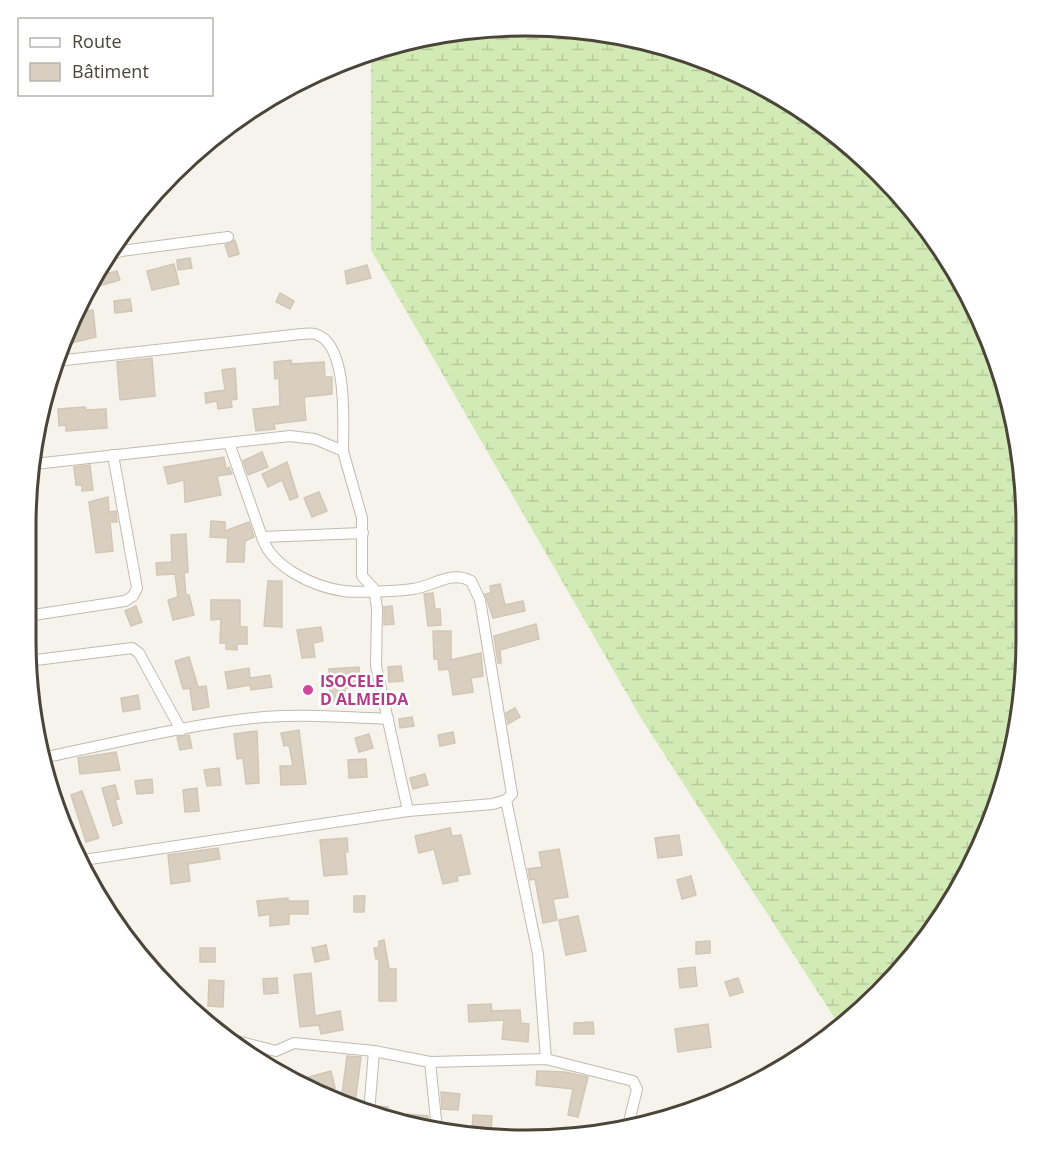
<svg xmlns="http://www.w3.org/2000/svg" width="1052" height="1166" viewBox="0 0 1052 1166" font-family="'Open Sans',sans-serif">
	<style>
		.wetland { fill: url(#wetland-marsh) }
		.building { fill: #d8cfc1; stroke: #d3c7b4; stroke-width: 1.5 }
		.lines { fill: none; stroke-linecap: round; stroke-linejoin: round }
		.street-casing { stroke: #c2bbae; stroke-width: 12 }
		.street { stroke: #fff; stroke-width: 10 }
		.hotel-dot { fill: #d1479c; stroke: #fff; stroke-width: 2 }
		.labels { text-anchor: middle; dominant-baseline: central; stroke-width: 5; stroke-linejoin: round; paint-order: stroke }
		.hotel-label { font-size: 16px; font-weight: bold; fill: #b23c85; stroke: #fff; text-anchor: start }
		.rim { fill: none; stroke: #4b4439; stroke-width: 3 }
	</style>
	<defs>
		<pattern id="wetland-marsh" width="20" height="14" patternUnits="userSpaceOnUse" patternTransform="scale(1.5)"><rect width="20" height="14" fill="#d2eab5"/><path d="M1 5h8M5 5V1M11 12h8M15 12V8" fill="none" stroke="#b6ca9c"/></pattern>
	</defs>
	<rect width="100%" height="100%" fill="#f6f3ec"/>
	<polygon class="wetland" points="526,26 623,35 717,63 804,110 880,172 942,248 988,334 1017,428 1026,526 1022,705 1000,801 960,890 903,970 841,1028 641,718 371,250 371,52 428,35"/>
	<g class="building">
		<polygon points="235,240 239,254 229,257 225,245"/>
		<polygon points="190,258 192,268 178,270 177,260"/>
		<polygon points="174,264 179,284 152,290 147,271"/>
		<polygon points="367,265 371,278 347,284 345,271"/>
		<polygon points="117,271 120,280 95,287 94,277"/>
		<polygon points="280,293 294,301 290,309 276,302"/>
		<polygon points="130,299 132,311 115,313 114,301"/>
		<polygon points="93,310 96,337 63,345 64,334 76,312"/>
		<polygon points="152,358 155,396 120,400 117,362"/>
		<polygon points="291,360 292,364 324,362 325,377 332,377 332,394 304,397 306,420 274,424 275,429 256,431 253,409 280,406 279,378 275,379 274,362"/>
		<polygon points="235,368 237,399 231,400 232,407 218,409 217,401 206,403 205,393 225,390 222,370"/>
		<polygon points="85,407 86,410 106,409 107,428 66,431 66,425 59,426 58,409"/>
		<polygon points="262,452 268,467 248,475 243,461"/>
		<polygon points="224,457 226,469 229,467 232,474 217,476 221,495 185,502 184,480 168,484 164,467"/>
		<polygon points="287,462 298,497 290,500 282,480 268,487 262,474"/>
		<polygon points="90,465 93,490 82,491 82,485 76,485 74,467"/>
		<polygon points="319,492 327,511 312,517 304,498"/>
		<polygon points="108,497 109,512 116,511 117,522 110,522 113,551 96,553 89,502"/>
		<polygon points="211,521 225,522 225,531 249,522 254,537 245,541 244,562 227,562 228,538 210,537"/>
		<polygon points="186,534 188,572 184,573 186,595 189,595 194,615 173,620 168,600 178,597 175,574 157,575 156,563 172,562 171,535"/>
		<polygon points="268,581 282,581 282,627 264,626"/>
		<polygon points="500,584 505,605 523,601 525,611 493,618 485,594 491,593 490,586"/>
		<polygon points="433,593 435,609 440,609 441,625 428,626 424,594"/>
		<polygon points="211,600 240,600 240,627 247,627 247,644 237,644 237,650 226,649 226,643 220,643 221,619 211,620"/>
		<polygon points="136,606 142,622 131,626 125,611"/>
		<polygon points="392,606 394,624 384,625 384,607"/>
		<polygon points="536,624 539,639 500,650 501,663 498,663 494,636"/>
		<polygon points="321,627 323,641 313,643 315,657 302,658 297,630"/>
		<polygon points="433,631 451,631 451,660 481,653 483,676 471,678 473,692 453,695 449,669 439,670 438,659 434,659"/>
		<polygon points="189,657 198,687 206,686 209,707 193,710 190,689 193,688 183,689 175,661"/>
		<polygon points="401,666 403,681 389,682 388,667"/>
		<polygon points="359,667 361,687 345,688 346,701 330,702 329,669"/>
		<polygon points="249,668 250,678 270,675 272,687 251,690 250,685 228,689 225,672"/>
		<polygon points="138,695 140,709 123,712 121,698"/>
		<polygon points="515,708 520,717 508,724 506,713"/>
		<polygon points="412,717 414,726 400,728 399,719"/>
		<polygon points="299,730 306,784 281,785 280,766 293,766 289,745 284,746 281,733"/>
		<polygon points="257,731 259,783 246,784 243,758 237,759 234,734"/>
		<polygon points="453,732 455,743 440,746 438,735"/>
		<polygon points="369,734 373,748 359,752 355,738"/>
		<polygon points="189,735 192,748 180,750 177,737"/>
		<polygon points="116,752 120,770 80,774 78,758"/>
		<polygon points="366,759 367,777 349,778 348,760"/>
		<polygon points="219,768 221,785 207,786 204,770"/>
		<polygon points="425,774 428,785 413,789 410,778"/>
		<polygon points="152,779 153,793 137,794 135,781"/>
		<polygon points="115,785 119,799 115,800 122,823 113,826 102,788"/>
		<polygon points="197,788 199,811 185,812 183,790"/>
		<polygon points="82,791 99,838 86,842 71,795"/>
		<polygon points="450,828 452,836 461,835 470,874 457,876 458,881 443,884 434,849 419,853 415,836"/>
		<polygon points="679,835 682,855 658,858 655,838"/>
		<polygon points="347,838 348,852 345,852 347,874 324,876 320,840"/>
		<polygon points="218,848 220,859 188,864 190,881 171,884 168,855"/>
		<polygon points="559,849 568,897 553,899 557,920 543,923 535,879 530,880 528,869 542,867 539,852"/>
		<polygon points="691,876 696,895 682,899 677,880"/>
		<polygon points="354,896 365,896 364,912 354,912"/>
		<polygon points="288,898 288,901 308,901 308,914 289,914 289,924 270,926 270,914 259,916 257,901"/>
		<polygon points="578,916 586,951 566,955 559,920"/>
		<polygon points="384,940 389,969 396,969 396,1001 379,1001 379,959 376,959 374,948 379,947 379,941"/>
		<polygon points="710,941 710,953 696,954 696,942"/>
		<polygon points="326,945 329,959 315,962 312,948"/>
		<rect x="200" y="948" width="15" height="14"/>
		<polygon points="695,967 697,986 680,988 678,969"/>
		<polygon points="311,973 315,1016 340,1011 343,1030 321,1034 319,1025 300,1027 294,975"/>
		<polygon points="277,978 278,993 264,994 263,979"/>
		<polygon points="738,978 743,992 730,996 725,982"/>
		<polygon points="209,980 224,981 223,1007 208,1006"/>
		<polygon points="491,1004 492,1011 520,1010 521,1023 529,1024 528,1042 502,1039 504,1020 469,1022 468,1005"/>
		<polygon points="593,1022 594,1034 574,1034 574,1023"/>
		<polygon points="708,1024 711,1047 678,1052 675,1029"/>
		<polygon points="347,1056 361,1057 355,1104 341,1102"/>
		<polygon points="331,1071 335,1088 316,1093 300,1086 298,1080"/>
		<polygon points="537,1071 565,1072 588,1077 578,1117 568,1115 573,1089 536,1085"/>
		<polygon points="441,1092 460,1094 458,1110 442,1109"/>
		<polygon points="377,1106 388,1107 387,1120 376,1116"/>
		<polygon points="407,1114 428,1116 428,1128 406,1125"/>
		<polygon points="473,1115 492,1116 491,1133 472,1132"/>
	</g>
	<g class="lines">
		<defs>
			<g id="street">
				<polyline points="119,237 121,251"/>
				<polyline points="105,257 121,251 228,237"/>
				<path d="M56,361l245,-27c4,0 10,-1 14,0 34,9 28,91 28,117"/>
				<polyline points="229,443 262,537 363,533"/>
				<polyline points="34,464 290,436 315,439 343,451 362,518 362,576 374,589 377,608 376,666 408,811"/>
				<polyline points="27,616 125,601 133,596 137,588 113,455"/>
				<polyline points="28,661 132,648 139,653 181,730"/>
				<path d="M42,758c73,-15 147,-34 222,-41 41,-3 82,0 124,2"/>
				<polyline points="506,800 538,954 546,1059"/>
				<path d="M77,861l331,-50 85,-7 13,-4 6,-6 -32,-194 -9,-19c-20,-11 -37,5 -58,8 -13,2 -56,4 -69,2 -30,-4 -73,-24 -82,-54"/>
				<polyline points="221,1037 276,1051 294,1043 374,1051 430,1062 546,1059 633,1081 637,1089 627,1130"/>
				<polyline points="430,1062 437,1129"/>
				<polyline points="369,1113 374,1051"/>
			</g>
		</defs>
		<use href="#street" class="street-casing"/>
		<use href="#street" class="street"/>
	</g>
	<circle class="hotel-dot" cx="308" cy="690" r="6"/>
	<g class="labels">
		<g class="hotel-label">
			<text x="320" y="681">ISOCELE<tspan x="320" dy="18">D ALMEIDA</tspan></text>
		</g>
	</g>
	<path d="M0 0H1052V1166H0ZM526 36H526A490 490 0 0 1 1016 526V640A490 490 0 0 1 526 1130H526A490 490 0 0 1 36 640V526A490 490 0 0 1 526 36Z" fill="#fff" fill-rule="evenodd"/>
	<path class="rim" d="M526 36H526A490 490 0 0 1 1016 526V640A490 490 0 0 1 526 1130H526A490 490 0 0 1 36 640V526A490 490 0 0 1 526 36Z"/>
	<rect x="18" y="18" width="195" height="78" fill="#ffffff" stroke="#b7b4b0" stroke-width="1.5"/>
	<rect x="30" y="38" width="30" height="9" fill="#ffffff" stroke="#b7b4b0" stroke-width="1.5"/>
	<text x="72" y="48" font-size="18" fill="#4b4439">Route</text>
	<rect x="30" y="63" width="30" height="18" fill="#d8cfc1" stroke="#b7b4b0" stroke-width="1.5"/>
	<text x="72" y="78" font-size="18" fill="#4b4439">Bâtiment</text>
</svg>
